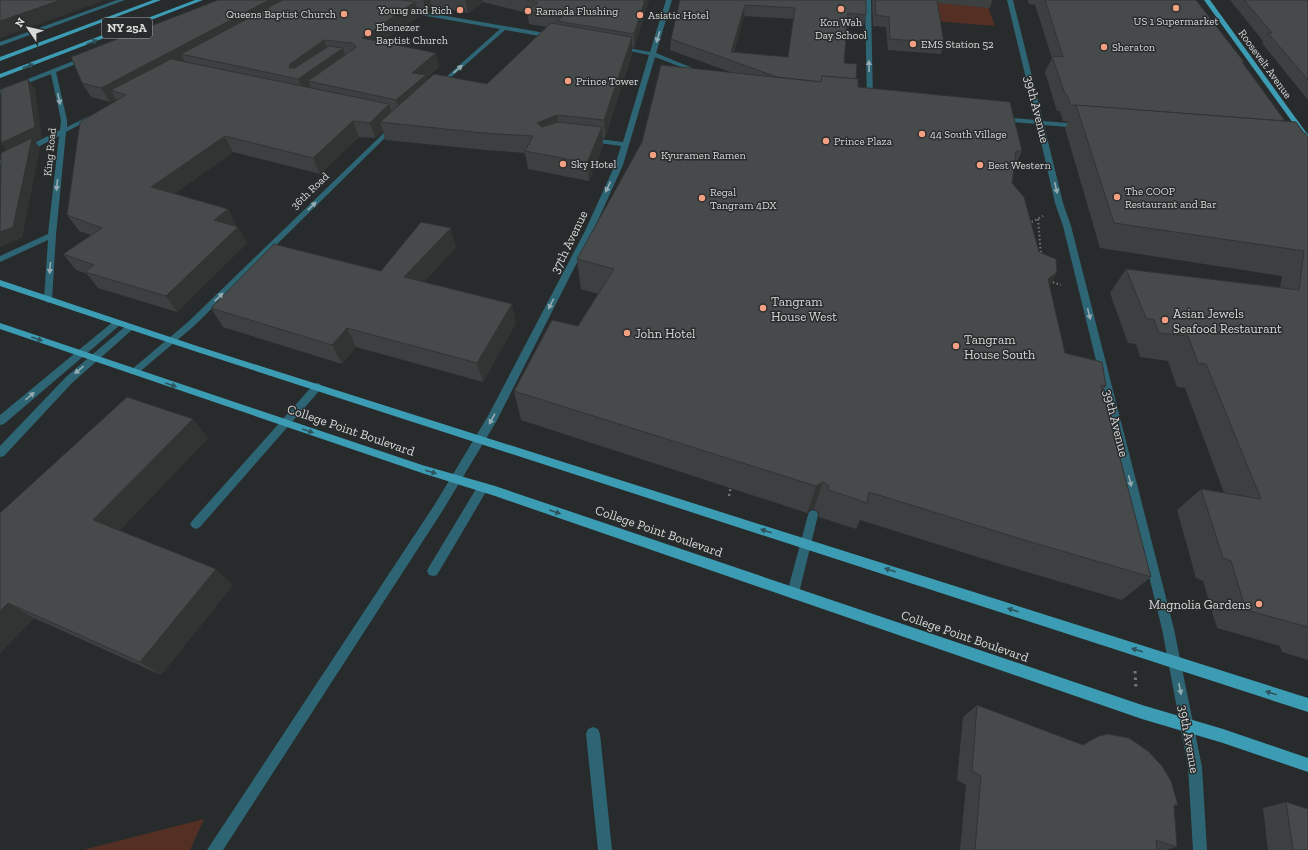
<svg xmlns="http://www.w3.org/2000/svg" width="1308" height="850" viewBox="0 0 1308 850" font-family="'Zilla Slab',serif">
	<style>
		.green { fill: #543024 }
		.lines { fill: none; stroke-linecap: round; stroke-linejoin: round }
		.path-far2 { stroke: #757777; stroke-width: 2; stroke-dasharray: 1.5 2.5; stroke-linecap: butt }
		.path-far1 { stroke: #757777; stroke-width: 2.5; stroke-dasharray: 2 3; stroke-linecap: butt }
		.path { stroke: #757777; stroke-width: 3; stroke-dasharray: 2.5 4; stroke-linecap: butt }
		.minor { fill: #2e6574; fill-rule: evenodd }
		.major { fill: #3c9cb4; fill-rule: evenodd }
		.wall { fill: #3d4040; fill-rule: evenodd }
		.shaded-wall { fill: #323434 }
		.building { fill: #474a4b; stroke: #323434; fill-rule: evenodd }
		.oneway { fill: #93abb1 }
		.oneway2 { fill: #2f535b }
		.poi-dot { fill: #f39f83; stroke: #282b2b; stroke-width: 1.5 }
		.labels { text-anchor: middle; dominant-baseline: central; stroke-width: 3; stroke-linejoin: round; paint-order: stroke }
		.far-poi-label { font-size: 11px; fill: #d7d9d9; stroke: #282b2b; text-anchor: start }
		.far-street-label { font-size: 11px; fill: #d7d9d9; stroke: #282b2b }
		.shield { fill: #282b2b; stroke: #a2a5a5; stroke-width: 1 }
		.shield-label { font-size: 12px; font-weight: bold; fill: #d7d9d9 }
		.street-label { font-size: 13px; fill: #d7d9d9; stroke: #282b2b }
		.poi-label { font-size: 13px; fill: #d7d9d9; stroke: #282b2b; text-anchor: start }
	</style>
	<rect width="100%" height="100%" fill="#282b2b"/>
	<g class="green">
		<polygon points="899,0 988,7 995,26 885,17"/>
		<polygon points="204,819 190,850 83,850"/>
	</g>
	<g class="lines">
		<g class="path-far2">
			<polyline points="1038,219 1041,255"/>
			<polyline points="1028,224 1043,216"/>
			<polyline points="1049,281 1061,285"/>
		</g>
		<polyline class="path-far1" points="729,496 731,486"/>
		<polyline class="path" points="1135,671 1136,688"/>
		<g class="minor">
			<polygon points="117,0 125,0 0,46 0,42"/>
			<polygon points="666,0 672,0 656,53 702,72 697,73 655,57 623,165 593,231 496,422 443,510 223,850 207,850 435,504 488,416 585,231 615,165 621,146 591,142 588,140 591,138 623,142 649,55 615,48 618,46 650,52"/>
			<polygon points="865,0 871,0 873,101 870,103 867,101"/>
			<polygon points="1007,0 1013,0 1043,121 1079,124 1082,126 1079,128 1044,125 1063,203 1071,226 1174,629 1202,767 1207,850 1193,850 1188,767 1162,629 1063,226 1055,203 1037,124 1001,121 998,119 1001,117 1036,120"/>
			<polygon points="406,9 551,34 554,36 551,38 505,30 439,88 436,86 437,85 500,29 404,12 403,11"/>
			<polygon points="86,56 89,58 88,59 56,72 67,120 67,127 89,116 94,117 66,132 56,235 52,300 48,303 44,300 48,240 0,262 0,256 48,234 59,136 3,165 0,165 0,160 60,130 61,120 51,74 0,94 0,90"/>
			<polygon points="391,126 396,127 194,326 137,374 131,374 129,372 131,370 188,322"/>
			<polygon points="117,320 121,323 120,325 4,424 0,425 0,415 114,321"/>
			<polygon points="130,324 134,327 133,329 72,383 4,456 0,457 0,446 66,377 127,325"/>
			<polygon points="317,383 320,384 322,387 320,390 200,527 196,529 192,527 190,524 192,521 314,384"/>
			<polygon points="483,483 487,484 488,487 487,490 437,575 433,576 429,575 427,571 429,567 479,484"/>
			<polygon points="813,510 817,512 818,515 799,593 797,597 793,599 789,597 787,593 808,515 809,512"/>
			<polygon points="593,727 598,729 600,734 612,850 598,850 586,734 588,729"/>
		</g>
		<g class="major">
			<polygon points="153,0 161,0 0,61 0,57"/>
			<polygon points="195,0 203,0 0,78 0,74"/>
			<polygon points="1204,0 1210,0 1308,135 1308,142 1306,141"/>
			<polygon points="0,280 197,346 1308,698 1308,712 191,350 0,286"/>
			<polygon points="0,323 422,465 495,486 1142,705 1223,729 1308,758 1308,772 1223,743 1142,719 495,496 422,473 0,329"/>
		</g>
	</g>
	<g class="wall">
		<path d="M218,0h431l-15,48 -2,-1v7l-27,84h-2v7l-14,36 -61,-12 -3,-16 -39,-3 -101,-10 -2,-9 -8,7 -16,-1 -39,37 -87,-22 -59,42 54,15 8,16v1l2,1 9,16 -70,69 -79,-24 -11,-14 -11,-4 -13,-16 28,-19 -12,-4 -12,-16 50,-115 -1,-1 -6,3 -19,-5 -9,-14zM483,2l44,11 2,11 18,3 -60,57 -60,-4 -1,-2 13,-11 -3,-14 -55,-11 38,-26 -2,-7 9,2 6,-5 36,7z"/>
		<path d="M680,0h186v15l-2,11 -17,-2 -3,39 12,16 2,8 164,64 -8,18 -2,14 27,69 18,20 -8,14 16,67 41,33 -3,5 48,186 -29,23 -122,-36 -140,-44 -4,9 -37,-12 -1,-5 -4,-3 -7,4 -286,-93 -7,-29 64,-65 20,-32 -17,-5 -4,-30 153,-187 -60,-22 1,-11zM744,16l49,3 -5,38 -54,-5z"/>
		<polygon points="872,0 992,0 990,8 937,3 944,43 941,54 888,50 886,27 873,26"/>
		<polygon points="1028,0 1196,0 1244,62 1243,63 1285,121 1304,133 1308,137 1308,660 1282,652 1280,646 1217,628 1203,581 1196,578 1177,510 1201,489 1224,493 1185,388 1177,387 1168,361 1140,357 1136,344 1128,343 1110,293 1126,269 1280,287 1282,276 1100,248 1065,128 1068,122 1063,121 1060,111 1057,111 1045,72 1052,58 1035,5 1029,4"/>
		<polygon points="1230,0 1308,0 1308,100 1262,43 1263,41"/>
		<polygon points="456,247 424,282 516,323 483,382 356,347 342,364 223,327 211,308 381,271"/>
		<polygon points="193,419 208,438 119,531 233,585 161,675 34,618 0,653 0,513"/>
		<polygon points="977,705 1083,745 1099,736 1178,805 1174,806 1177,847 1166,850 960,850 966,785 957,780 963,717"/>
		<polygon points="1286,802 1308,850 1268,850 1263,808"/>
	</g>
	<g class="shaded-wall">
		<polygon points="61,0 106,0 0,38 0,21"/>
		<polygon points="269,0 299,0 181,54 185,62 111,90 116,99 110,102 101,88"/>
		<polygon points="423,0 430,0 432,6 426,11"/>
		<polygon points="465,0 483,0 483,2 468,13"/>
		<polygon points="645,0 649,0 634,48 634,34"/>
		<polygon points="415,2 419,16 367,52 362,38"/>
		<polygon points="745,5 744,16 731,61 731,52"/>
		<polygon points="632,37 632,54 605,138 604,120"/>
		<polygon points="324,40 329,54 295,78 289,68 290,64"/>
		<polygon points="343,48 347,62 308,81 311,88 304,93 298,79"/>
		<polygon points="436,53 439,67 426,78 429,89 401,114 396,100 412,73"/>
		<polygon points="28,79 35,89 42,138 35,141 40,148 22,238 0,247 0,232 9,154 1,143"/>
		<polygon points="389,104 394,120 380,122 383,131 375,138 370,123"/>
		<polygon points="557,115 559,133 540,141 537,123"/>
		<polygon points="353,121 359,137 320,174 313,158"/>
		<polygon points="602,127 603,145 589,181 587,163"/>
		<polygon points="225,136 233,152 161,203 151,187"/>
		<polygon points="228,209 236,225 224,236 214,220"/>
		<polygon points="238,227 247,243 177,312 166,296"/>
		<polygon points="451,228 456,247 411,296 404,277"/>
		<polygon points="1057,272 1040,302 1048,279"/>
		<polygon points="512,304 516,323 483,382 477,363"/>
		<polygon points="347,328 356,347 342,364 332,345"/>
		<polygon points="193,419 208,438 113,537 93,520"/>
		<polygon points="823,482 814,509 807,513 816,486"/>
		<polygon points="216,569 233,585 161,675 140,662"/>
		<polygon points="8,603 34,618 0,653 0,611"/>
	</g>
	<g class="building">
		<polygon points="0,0 61,0 0,21"/>
		<polygon points="218,0 269,0 101,88 82,83 71,57"/>
		<polygon points="283,0 402,0 415,2 362,38 436,53 412,73 426,75 396,100 308,81 355,48 356,46 352,43 324,40 290,64 289,68 295,68 329,46 343,48 298,79 181,54"/>
		<polygon points="526,0 645,0 634,34 557,21 562,17 527,11 538,3"/>
		<path d="M680,0h186v15l-18,-2 -4,50 13,1 -1,15 -34,-3 -1,6 -44,-5 -106,-38zM745,5l50,3 -7,49 -57,-5z"/>
		<polygon points="875,0 937,0 944,43 890,39 889,17 876,15"/>
		<polygon points="1045,0 1196,0 1244,62 1242,62 1285,121 1071,105 1067,95 1065,94 1052,56 1063,57"/>
		<polygon points="1244,0 1308,0 1308,80 1268,33 1272,33"/>
		<polygon points="551,23 632,37 604,120 557,115 537,123 542,127 558,122 602,127 587,163 525,151 533,136 483,133 380,122 434,74 487,84"/>
		<polygon points="171,59 389,104 370,123 353,121 313,158 225,136 151,187 228,209 214,220 238,227 166,296 85,272 94,265 63,254 102,228 67,215 80,122 126,95 111,90"/>
		<polygon points="661,65 821,82 822,76 858,79 858,87 1010,102 1022,151 1016,151 1012,183 1024,197 1039,252 1056,259 1057,272 1048,279 1065,353 1102,362 1106,386 1101,385 1151,577 1021,539 869,492 867,503 829,490 828,485 823,482 816,486 514,391 552,320 578,326 614,269 577,259 642,142"/>
		<polygon points="28,79 35,127 1,143 1,89"/>
		<polygon points="1076,105 1296,122 1304,133 1305,133 1308,137 1308,627 1246,610 1231,561 1223,558 1201,489 1261,499 1206,364 1198,363 1188,336 1159,333 1154,320 1146,318 1126,269 1299,290 1304,251 1114,223"/>
		<polygon points="32,138 13,227 0,232 1,153"/>
		<polygon points="421,222 451,228 404,277 512,304 477,363 347,328 332,345 211,308 274,244 381,271"/>
		<polygon points="127,397 193,419 93,520 216,569 140,662 8,603 0,611 0,513"/>
		<polygon points="977,705 1083,745 1099,736 1108,734 1129,738 1148,751 1162,766 1171,781 1178,805 1174,805 1177,847 1156,840 1157,850 975,850 981,776 972,771"/>
		<polygon points="1286,802 1308,809 1308,850 1293,850"/>
	</g>
	<defs><path id="oneway-solid" d="M-6-.8H1V-3.2L6.5 0L1 3.2V.8H-6Z"/></defs>
	<g class="oneway">
		<use href="#oneway-solid" transform="translate(658 37) rotate(107)"/>
		<use href="#oneway-solid" transform="translate(869 66) rotate(-91)"/>
		<use href="#oneway-solid" transform="translate(458 69) rotate(-41)"/>
		<use href="#oneway-solid" transform="translate(59 99) rotate(77)"/>
		<use href="#oneway-solid" transform="translate(57 185) rotate(96)"/>
		<use href="#oneway-solid" transform="translate(608 187) rotate(115)"/>
		<use href="#oneway-solid" transform="translate(1056 188) rotate(77)"/>
		<use href="#oneway-solid" transform="translate(312 206) rotate(-44)"/>
		<use href="#oneway-solid" transform="translate(50 268) rotate(95)"/>
		<use href="#oneway-solid" transform="translate(219 297) rotate(-44)"/>
		<use href="#oneway-solid" transform="translate(551 304) rotate(117)"/>
		<use href="#oneway-solid" transform="translate(1089 314) rotate(76)"/>
		<use href="#oneway-solid" transform="translate(79 370) rotate(140)"/>
		<use href="#oneway-solid" transform="translate(30 396) rotate(-40)"/>
		<use href="#oneway-solid" transform="translate(492 419) rotate(119)"/>
		<use href="#oneway-solid" transform="translate(1130 481) rotate(76)"/>
		<use href="#oneway-solid" transform="translate(1180 689) rotate(79)"/>
	</g>
	<g class="oneway2">
		<use href="#oneway-solid" transform="translate(92 42) rotate(-21)"/>
		<use href="#oneway-solid" transform="translate(28 66) rotate(-20)"/>
		<use href="#oneway-solid" transform="translate(37 339) rotate(19)"/>
		<use href="#oneway-solid" transform="translate(171 385) rotate(19)"/>
		<use href="#oneway-solid" transform="translate(308 431) rotate(19)"/>
		<use href="#oneway-solid" transform="translate(431 472) rotate(16)"/>
		<use href="#oneway-solid" transform="translate(555 512) rotate(19)"/>
		<use href="#oneway-solid" transform="translate(766 531) rotate(-162)"/>
		<use href="#oneway-solid" transform="translate(890 570) rotate(-162)"/>
		<use href="#oneway-solid" transform="translate(1013 610) rotate(-162)"/>
		<use href="#oneway-solid" transform="translate(1137 650) rotate(-162)"/>
		<use href="#oneway-solid" transform="translate(1271 693) rotate(-162)"/>
	</g>
	<g class="poi-dot">
		<circle cx="1176" cy="8" r="4"/>
		<circle cx="841" cy="9" r="4"/>
		<circle cx="460" cy="10" r="4"/>
		<circle cx="528" cy="11" r="4"/>
		<circle cx="344" cy="14" r="4"/>
		<circle cx="640" cy="15" r="4"/>
		<circle cx="368" cy="33" r="4"/>
		<circle cx="913" cy="44" r="4"/>
		<circle cx="1104" cy="47" r="4"/>
		<circle cx="568" cy="81" r="4"/>
		<circle cx="922" cy="134" r="4"/>
		<circle cx="826" cy="141" r="4"/>
		<circle cx="653" cy="155" r="4"/>
		<circle cx="563" cy="164" r="4"/>
		<circle cx="980" cy="165" r="4"/>
		<circle cx="1117" cy="197" r="4"/>
		<circle cx="702" cy="198" r="4"/>
		<circle cx="763" cy="308" r="4"/>
		<circle cx="1165" cy="320" r="4"/>
		<circle cx="627" cy="333" r="4"/>
		<circle cx="956" cy="346" r="4"/>
		<circle cx="1259" cy="604" r="4"/>
	</g>
	<g class="labels">
		<g class="far-poi-label">
			<text x="452" y="10" text-anchor="end">Young and Rich</text>
			<text x="536" y="11">Ramada Flushing</text>
			<text x="336" y="14" text-anchor="end">Queens Baptist Church</text>
			<text x="648" y="15">Asiatic Hotel</text>
			<text x="1176" y="21" text-anchor="middle">US 1 Supermarket</text>
			<text x="841" y="22" text-anchor="middle">Kon Wah<tspan x="841" dy="13">Day School</tspan></text>
			<text x="376" y="27">Ebenezer<tspan x="376" dy="13">Baptist Church</tspan></text>
			<text x="921" y="44">EMS Station 52</text>
			<text x="1112" y="47">Sheraton</text>
			<text x="576" y="81">Prince Tower</text>
			<text x="930" y="134">44 South Village</text>
			<text x="834" y="141">Prince Plaza</text>
			<text x="661" y="155">Kyuramen Ramen</text>
			<text x="571" y="164">Sky Hotel</text>
			<text x="988" y="165">Best Western</text>
			<text x="1125" y="191">The COOP<tspan x="1125" dy="13">Restaurant and Bar</tspan></text>
			<text x="710" y="192">Regal<tspan x="710" dy="13">Tangram 4DX</tspan></text>
		</g>
		<g class="far-street-label">
			<text transform="translate(1265 64) rotate(54)">Roosevelt Avenue</text>
			<text transform="translate(50 152) rotate(-84)">King Road</text>
			<text transform="translate(310 191) rotate(-44)">36th Road</text>
		</g>
		<rect class="shield" x="102" y="18" width="50" height="20" rx="3"/>
		<g class="shield-label">
			<text x="127" y="28">NY 25A</text>
		</g>
		<g class="street-label">
			<text transform="translate(1037 109) rotate(76)">39th Avenue</text>
			<text transform="translate(569 242) rotate(-64)">37th Avenue</text>
			<text transform="translate(1116 423) rotate(76)">39th Avenue</text>
			<text transform="translate(351 430) rotate(19)">College Point Boulevard</text>
			<text transform="translate(659 531) rotate(19)">College Point Boulevard</text>
			<text transform="translate(965 636) rotate(19)">College Point Boulevard</text>
			<text transform="translate(1189 739) rotate(80)">39th Avenue</text>
		</g>
		<g class="poi-label">
			<text x="771" y="301">Tangram<tspan x="771" dy="15">House West</tspan></text>
			<text x="1173" y="313">Asian Jewels<tspan x="1173" dy="15">Seafood Restaurant</tspan></text>
			<text x="635" y="333">John Hotel</text>
			<text x="964" y="339">Tangram<tspan x="964" dy="15">House South</tspan></text>
			<text x="1251" y="604" text-anchor="end">Magnolia Gardens</text>
		</g>
	</g>
	<g transform="translate(28 28) rotate(304)" stroke="#282b2b" stroke-width="3" paint-order="stroke">
	<path d="M0-3L7 15L0 10L-7 15Z" fill="#d7d9d9"/>
	<text y="-6" font-size="11" font-weight="bold" text-anchor="middle" fill="#d7d9d9">N</text>
	</g>
</svg>
